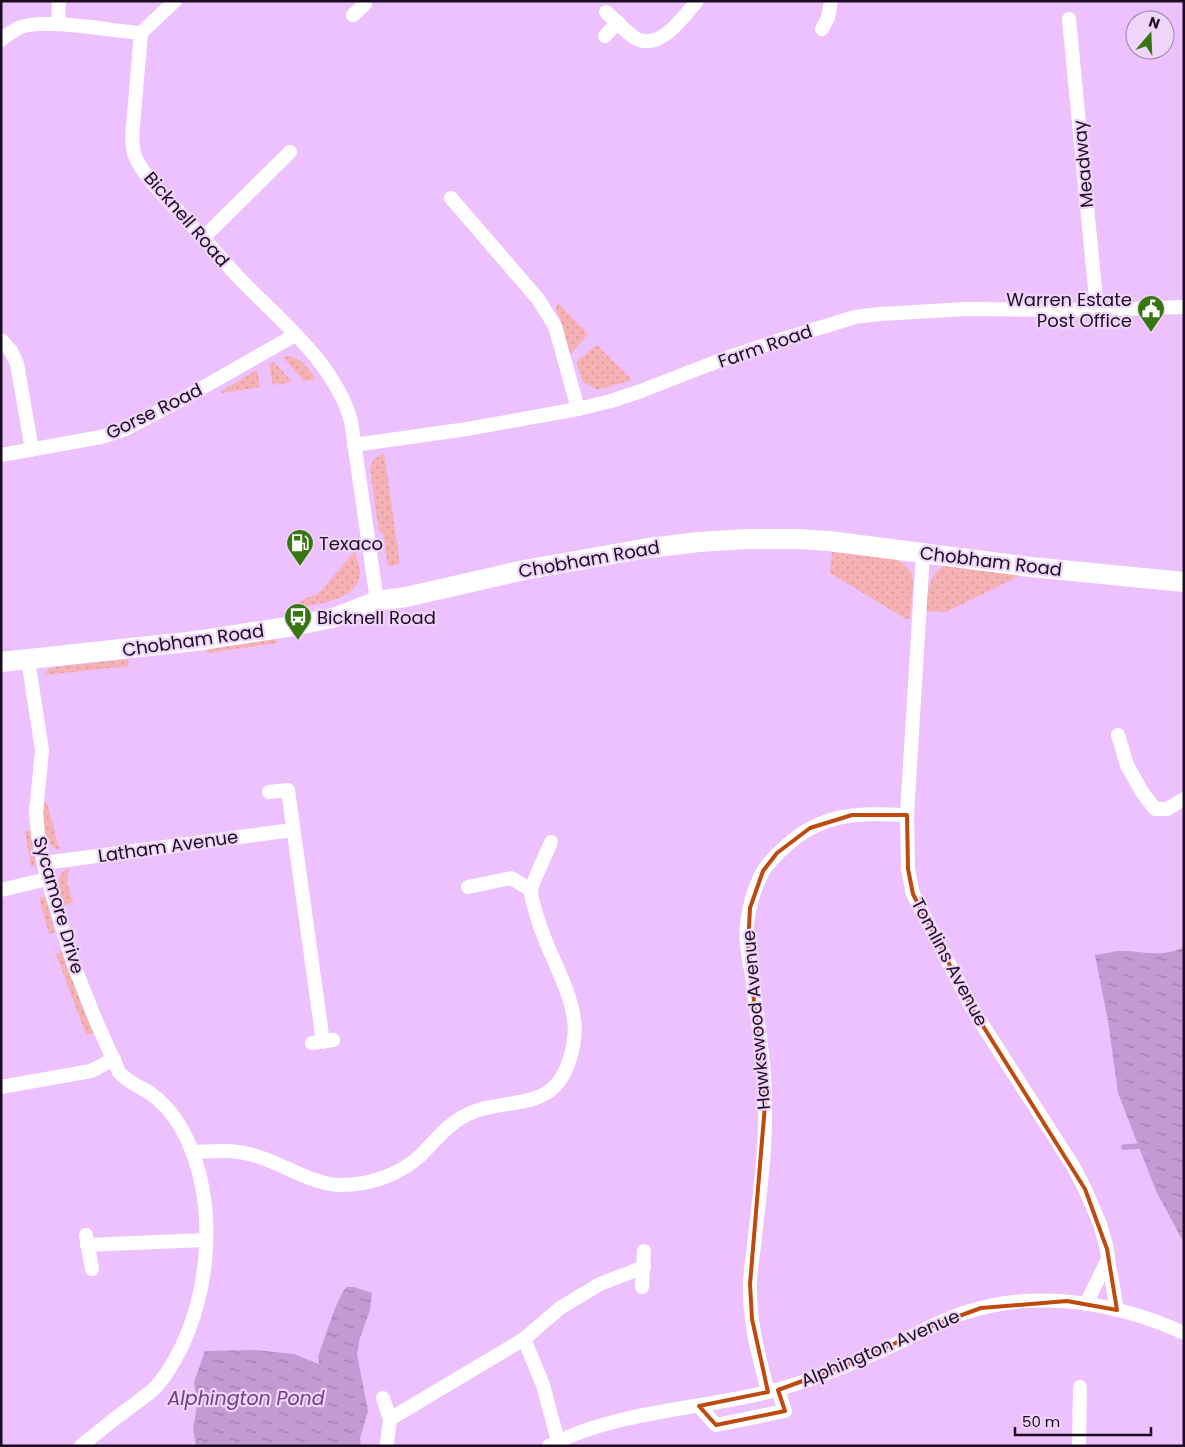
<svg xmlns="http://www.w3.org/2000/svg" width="1185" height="1447" viewBox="0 0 1185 1447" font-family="Poppins,sans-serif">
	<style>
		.grass { fill: url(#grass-dots) }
		.water { fill: url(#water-ripples) }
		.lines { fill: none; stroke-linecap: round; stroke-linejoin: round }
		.stream { stroke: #c49ad4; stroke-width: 5.5 }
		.street { stroke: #fff; stroke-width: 14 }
		.secondary { stroke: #fff; stroke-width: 20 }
		.marked { fill: none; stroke: #bf4a10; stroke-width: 4; stroke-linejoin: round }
		.labels { text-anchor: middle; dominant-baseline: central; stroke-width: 4.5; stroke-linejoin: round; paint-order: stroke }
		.street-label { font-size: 18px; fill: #1c0c22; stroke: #f0d5fa }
		.poi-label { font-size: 18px; fill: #1c0c22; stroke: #f0d5fa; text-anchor: start }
		.water-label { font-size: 19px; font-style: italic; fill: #713d83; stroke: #f0d5fa }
	</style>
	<defs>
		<pattern id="grass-dots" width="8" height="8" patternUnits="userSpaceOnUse" patternTransform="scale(1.25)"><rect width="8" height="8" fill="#f5b1b3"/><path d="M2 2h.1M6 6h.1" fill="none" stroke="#d1979a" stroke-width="1.8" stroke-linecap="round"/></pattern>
		<pattern id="water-ripples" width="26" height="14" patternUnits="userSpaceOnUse" patternTransform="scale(1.25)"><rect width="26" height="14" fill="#c49ad4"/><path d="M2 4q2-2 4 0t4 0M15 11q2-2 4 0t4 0" fill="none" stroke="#9e7cac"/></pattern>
	</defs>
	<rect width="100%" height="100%" fill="#edc0fe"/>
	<g class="grass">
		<polygon points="558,303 588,334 570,355 560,318 555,309"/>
		<polygon points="597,345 632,380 598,390 583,382 576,362"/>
		<path d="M288,356c14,2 20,12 28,23l-12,2 -21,-24z"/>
		<polygon points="274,362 292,382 273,385 269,364"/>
		<polygon points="257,370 260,387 222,393 221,391"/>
		<polygon points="384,453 400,564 388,566 383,532 379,532 370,468 374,459"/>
		<path d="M355,551c2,7 4,14 5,20 1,30 -44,33 -64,37l2,-5 5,-4 15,-5z"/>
		<polygon points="832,552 893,558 905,565 912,574 913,583 910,619 906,619 830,573"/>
		<path d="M944,566h4l73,9 -75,37 -20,-1c2,-17 1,-36 18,-45z"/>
		<polygon points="276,639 277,643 207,653 207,649"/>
		<polygon points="128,659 129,666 44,675 48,669 56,667"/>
		<path d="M44,803h3l12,45 -1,2c-17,-9 -15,-30 -14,-47z"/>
		<polygon points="30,830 36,865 31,867 25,831"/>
		<path d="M69,868l-2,14 6,20 -10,4c-3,-13 -11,-31 6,-38z"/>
		<polygon points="45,897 55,932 49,934 39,898"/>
		<polygon points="62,952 82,1005 94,1032 86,1035 56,954"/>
	</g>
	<g class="water">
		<path d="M1184,947v296l-28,-52 -38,-98 -10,-72 -13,-66c8,-1 16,-3 23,-4 24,-1 42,8 66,-4z"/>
		<path d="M347,1287h7l18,6 -2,17 -10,28 -3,16 11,57 -8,27 1,8h-165l-3,-17 4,-24 -3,-23 11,-31 50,-1 39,4 25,10 -1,-7c5,-13 20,-64 29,-70z"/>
	</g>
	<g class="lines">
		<polyline class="stream" points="1124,1147 1140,1146"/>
		<g class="street">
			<path d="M606,12c9,8 19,19 29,26 25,14 48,-21 62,-37"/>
			<polyline points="353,15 365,4"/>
			<polyline points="1069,19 1097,310"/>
			<polyline points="58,24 59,1"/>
			<polyline points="822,29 828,18 831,1"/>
			<path d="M141,33l-8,93c-1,10 -1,21 2,30 8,20 33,44 48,60 20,21 39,44 59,65 40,41 93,83 109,140l26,180"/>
			<polyline points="141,33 175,1"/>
			<polyline points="605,36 618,22"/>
			<path d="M1,40c6,-5 13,-10 20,-13 24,-9 91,4 120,6"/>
			<polyline points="451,198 538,299 555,326 578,409"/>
			<polyline points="203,238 290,152"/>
			<polyline points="1,340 11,351 17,364 32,450"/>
			<polyline points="354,445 467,429 578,409 611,401 641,391 718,361 783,339 855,317 880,314 966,309 1097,310 1184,307"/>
			<polyline points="1,455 101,437 123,430 179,401 295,335"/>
			<polyline points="923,553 907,815 908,869 913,894 973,1010 1073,1166 1085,1189 1100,1224 1107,1249 1108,1259 1117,1310"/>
			<path d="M28,660l14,90 -6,62 2,24 8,37 27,90 23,58 23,51c8,10 20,14 31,21 13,9 22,20 30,33 44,74 31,196 -24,261 -7,7 -17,13 -24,19 -17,12 -34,26 -51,40"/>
			<polyline points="1118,735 1127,765 1142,792 1155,809 1167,809 1184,799"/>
			<polyline points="269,792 288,790 323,1042"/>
			<polyline points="44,863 293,830"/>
			<polyline points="468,887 511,878 531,890"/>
			<polyline points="1,890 47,879"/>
			<polyline points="312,1043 333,1040"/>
			<polyline points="1,1087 91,1071 114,1059"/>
			<path d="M192,1152c20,-1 42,-3 61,3 27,7 56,28 85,30 29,1 62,-10 83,-30 16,-16 29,-34 52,-43 25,-11 65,-5 84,-28 13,-15 20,-46 17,-65 -5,-36 -29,-70 -38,-106 -2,-7 -5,-15 -5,-22 0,-7 17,-40 20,-49"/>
			<polyline points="86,1235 92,1269"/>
			<polyline points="87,1245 205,1240"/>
			<polyline points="642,1287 644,1251"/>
			<polyline points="1086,1304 1108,1259"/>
			<polyline points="524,1339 543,1385 558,1441"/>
			<path d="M768,1392c-9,-35 -19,-70 -18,-107 0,-16 4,-33 5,-49 5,-44 11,-88 10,-132 0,-43 -8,-85 -13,-128 -3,-17 -7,-35 -5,-52 2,-18 7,-35 15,-51 6,-11 16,-20 25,-28 37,-33 73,-32 120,-30"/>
			<polyline points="383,1398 390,1419 387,1444"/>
			<polyline points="699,1406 716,1425 785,1411 778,1390"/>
			<polyline points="390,1419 524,1339 560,1308 600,1284 644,1267"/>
			<path d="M549,1446c63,-34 150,-37 219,-54 45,-11 89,-30 130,-49 23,-11 45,-24 69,-31 71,-23 151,-9 217,21"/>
			<polyline points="1079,1446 1080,1387"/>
		</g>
		<polyline class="secondary" points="1,662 196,641 293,626 336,617 377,601 406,597 524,570 648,548 699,542 747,539 799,539 829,541 1031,567 1184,582"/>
	</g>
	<path class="marked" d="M852,815h55l1,54 5,25 60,116 112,179 22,60 10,61 -50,-9 -86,7 -52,19 -69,33 -82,30 7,21 -69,14 -17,-19 69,-14 -16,-73 -2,-35 15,-179 -17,-160 2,-37 13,-37 14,-18 33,-25z"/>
	<defs>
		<symbol id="civic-pin" viewBox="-11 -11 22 30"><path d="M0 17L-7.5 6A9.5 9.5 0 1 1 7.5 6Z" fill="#377611" stroke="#f0d5fa"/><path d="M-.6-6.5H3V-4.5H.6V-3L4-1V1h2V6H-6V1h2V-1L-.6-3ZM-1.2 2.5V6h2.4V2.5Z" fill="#fff"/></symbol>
		<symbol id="fuel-pin" viewBox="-11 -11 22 30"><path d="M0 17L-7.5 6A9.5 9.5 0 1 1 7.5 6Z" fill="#377611" stroke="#f0d5fa"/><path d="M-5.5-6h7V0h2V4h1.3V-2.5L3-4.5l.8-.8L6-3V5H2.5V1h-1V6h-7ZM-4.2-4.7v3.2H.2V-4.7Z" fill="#fff"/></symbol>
		<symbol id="bus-pin" viewBox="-11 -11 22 30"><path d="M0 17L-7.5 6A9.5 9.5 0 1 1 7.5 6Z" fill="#377611" stroke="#f0d5fa"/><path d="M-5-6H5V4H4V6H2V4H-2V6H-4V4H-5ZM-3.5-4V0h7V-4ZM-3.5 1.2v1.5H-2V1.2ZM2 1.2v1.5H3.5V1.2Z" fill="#fff"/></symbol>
	</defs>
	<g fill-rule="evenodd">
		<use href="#civic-pin" x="1135" y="293" width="32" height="43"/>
		<use href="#fuel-pin" x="284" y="527" width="32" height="43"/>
		<use href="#bus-pin" x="282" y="601" width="32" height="43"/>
	</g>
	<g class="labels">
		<g class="street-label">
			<text transform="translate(1083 164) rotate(-95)">Meadway</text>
			<text transform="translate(187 219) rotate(49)">Bicknell Road</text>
			<text transform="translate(765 346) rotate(-19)">Farm Road</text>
			<text transform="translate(154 411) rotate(-26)">Gorse Road</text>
			<text transform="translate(589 559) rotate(-10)">Chobham Road</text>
			<text transform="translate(991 561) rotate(7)">Chobham Road</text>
			<text transform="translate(193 640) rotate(-8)">Chobham Road</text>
			<text transform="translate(168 846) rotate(-8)">Latham Avenue</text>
			<text transform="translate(59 905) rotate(74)">Sycamore Drive</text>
			<text transform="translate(950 962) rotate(62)">Tomlins Avenue</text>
			<text transform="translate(756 1020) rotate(-95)">Hawkswood Avenue</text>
			<text transform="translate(880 1348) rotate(-23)">Alphington Avenue</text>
		</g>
		<g class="poi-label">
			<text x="1132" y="299" text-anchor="end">Warren Estate<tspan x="1132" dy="21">Post Office</tspan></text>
			<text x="319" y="543">Texaco</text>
			<text x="317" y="617">Bicknell Road</text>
		</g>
		<g class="water-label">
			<text x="246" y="1398">Alphington Pond</text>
		</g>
	</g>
	<rect width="1185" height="1447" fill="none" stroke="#1c0c22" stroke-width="5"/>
	<g transform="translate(1150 35) rotate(19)"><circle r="24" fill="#f0d5fa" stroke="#9b85a4"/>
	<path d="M0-4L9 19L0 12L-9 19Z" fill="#377611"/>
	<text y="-8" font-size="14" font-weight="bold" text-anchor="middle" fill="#1c0c22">N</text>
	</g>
	<path d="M1015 1427v8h136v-8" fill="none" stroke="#1c0c22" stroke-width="2.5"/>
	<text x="1022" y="1427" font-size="15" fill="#1c0c22" stroke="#f0d5fa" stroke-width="4" paint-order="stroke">50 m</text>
</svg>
